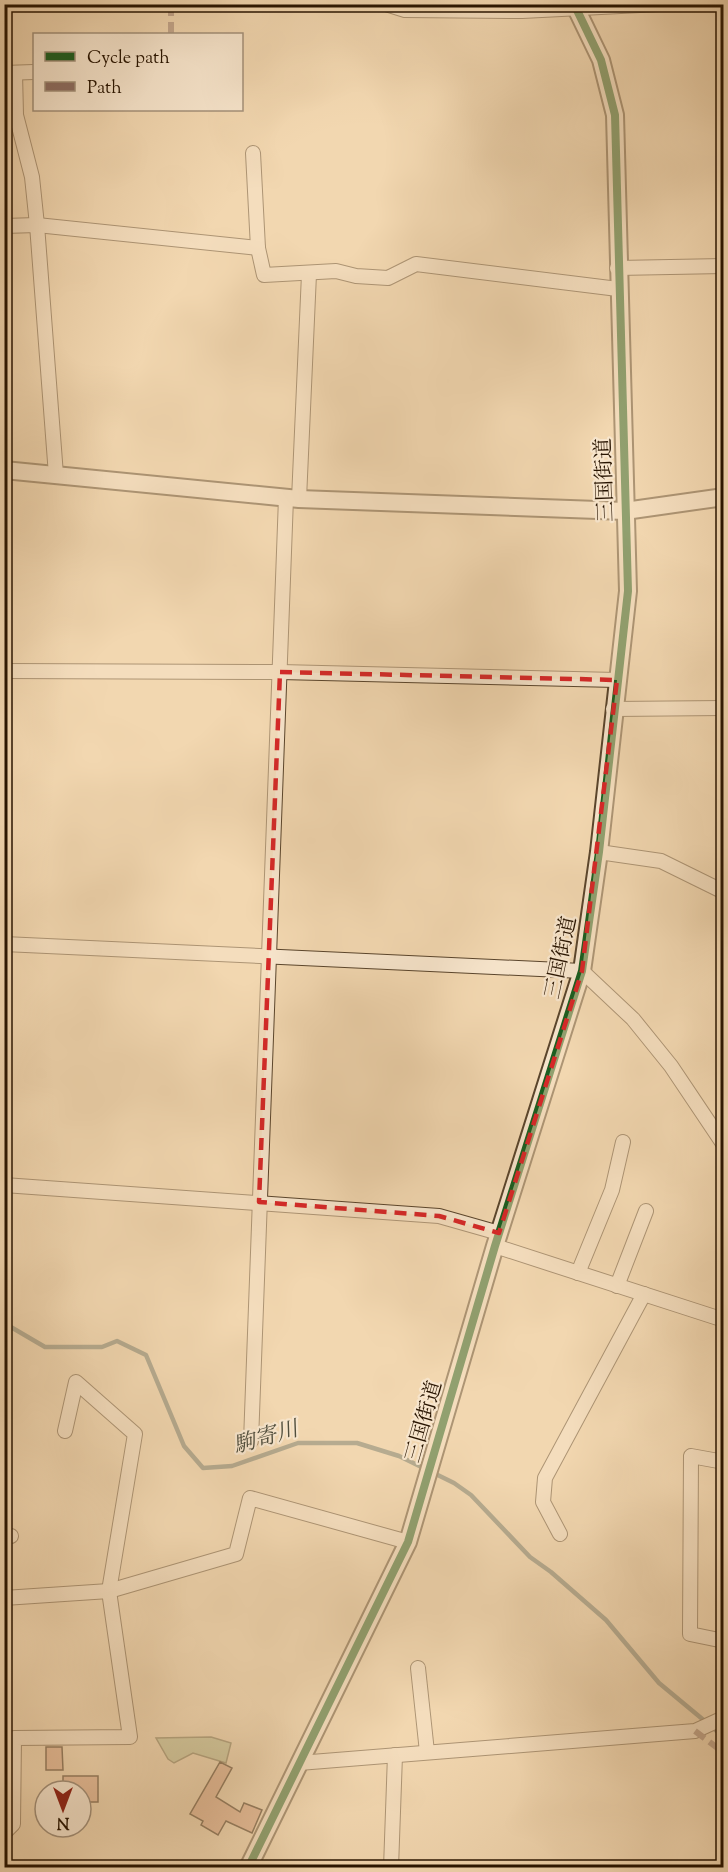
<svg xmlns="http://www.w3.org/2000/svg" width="728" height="1872" viewBox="0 0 728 1872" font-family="'Sorts Mill Goudy','Noto Serif JP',serif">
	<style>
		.green { fill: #b7bf8e; stroke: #706a47; stroke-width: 1.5 }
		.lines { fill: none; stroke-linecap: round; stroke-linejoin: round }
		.stream { stroke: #6d7768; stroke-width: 4.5 }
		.building { fill: #dba281; stroke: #281400; stroke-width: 1.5 }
		.minor-casing { stroke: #5a452c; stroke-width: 16 }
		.tertiary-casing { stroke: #5a452c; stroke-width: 20 }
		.minor { stroke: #f7e5cc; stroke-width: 14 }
		.tertiary { stroke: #f7e5cc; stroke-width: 16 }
		.quiet { stroke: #8d6e63; stroke-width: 6; stroke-dasharray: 12 6; stroke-linecap: butt }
		.cycleway-casing { stroke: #f7e5cc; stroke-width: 11 }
		.cycleway { stroke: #1b5e20; stroke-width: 8 }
		.marked { fill: none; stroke: #d62828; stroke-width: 4.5; stroke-dasharray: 12 8; stroke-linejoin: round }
		.labels { text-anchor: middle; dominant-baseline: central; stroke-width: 4.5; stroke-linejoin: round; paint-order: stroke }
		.street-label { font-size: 21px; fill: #281400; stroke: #f7e5cc }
		.water-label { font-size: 22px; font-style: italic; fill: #504e3d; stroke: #f7e5cc }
	</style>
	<rect width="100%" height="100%" fill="#f2d7b0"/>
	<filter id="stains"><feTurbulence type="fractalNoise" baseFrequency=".00333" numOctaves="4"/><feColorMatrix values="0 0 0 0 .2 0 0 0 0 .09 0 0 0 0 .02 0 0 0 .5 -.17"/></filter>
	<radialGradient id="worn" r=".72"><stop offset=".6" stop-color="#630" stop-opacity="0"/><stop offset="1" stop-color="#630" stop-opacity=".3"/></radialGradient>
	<polygon class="green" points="211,1737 231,1743 226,1763 193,1753 174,1763 168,1759 156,1738"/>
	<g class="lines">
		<polyline class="stream" points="4,1323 45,1347 102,1347 117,1341 146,1355 184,1446 203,1468 232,1466 298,1443 357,1443 399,1456 454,1483 471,1495 530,1557 551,1572 606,1620 659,1683 724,1737"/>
	</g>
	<g class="building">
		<polygon points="46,1747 62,1747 63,1770 46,1770"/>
		<polygon points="220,1762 232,1768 216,1797 240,1812 244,1803 262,1810 252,1833 226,1821 218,1835 201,1825 203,1821 190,1814"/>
		<polygon points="63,1776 98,1776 98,1802 81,1802 81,1791 63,1791"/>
	</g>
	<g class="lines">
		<defs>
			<g id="minor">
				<polyline points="386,4 405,10 522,11 660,4"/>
				<polyline points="723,4 724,15"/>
				<polyline points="4,73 34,72"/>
				<polyline points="15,73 16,115 32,177 37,225 56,475"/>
				<polyline points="253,153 258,248 264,275 336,271 356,276 388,278 416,264 618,289"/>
				<polyline points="4,226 37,225 258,248"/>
				<polyline points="617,268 724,266"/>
				<polyline points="299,499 309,274"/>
				<polyline points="4,671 280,672 617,680"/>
				<polyline points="613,709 724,708"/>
				<polyline points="599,852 661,861 724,892"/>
				<polyline points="4,944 582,971 633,1019 671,1066 724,1145"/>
				<polyline points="4,1185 439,1216 499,1233"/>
				<polyline points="495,1246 724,1320"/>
				<polyline points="578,1273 612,1190 623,1142"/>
				<polyline points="617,1286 646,1211"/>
				<polyline points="251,1441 286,498"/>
				<polyline points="724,1462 691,1456 690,1634 724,1641"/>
				<polyline points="560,1534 543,1502 545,1478 644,1294"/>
				<polyline points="4,1535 11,1536"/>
				<polyline points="4,1598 109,1591 236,1554 250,1498 408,1542"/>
				<polyline points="418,1668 427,1752"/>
				<polyline points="299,1763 695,1731 719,1720 724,1721"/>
				<polyline points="4,1833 13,1824 14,1738 130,1737 109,1591 135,1434 76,1382 65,1431"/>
				<polyline points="391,1868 395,1755"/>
			</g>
			<g id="tertiary">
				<polyline points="4,470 299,499 625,511 724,497"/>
				<polyline points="248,1868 408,1542 495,1246 582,971 599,852 628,591 615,115 601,60 574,4"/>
			</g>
		</defs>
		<use href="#minor" class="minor-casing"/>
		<use href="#tertiary" class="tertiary-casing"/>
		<use href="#minor" class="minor"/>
		<use href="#tertiary" class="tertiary"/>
		<g class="quiet">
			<polyline points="171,4 171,34"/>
			<polyline points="719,1720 724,1709"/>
			<polyline points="695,1731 724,1753"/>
		</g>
		<defs>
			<polyline id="cycleway" points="248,1868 408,1542 495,1246 582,971 599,852 628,591 615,115 601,60 574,4"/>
		</defs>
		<use href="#cycleway" class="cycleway-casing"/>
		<use href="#cycleway" class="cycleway"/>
	</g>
	<path d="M0 0H728V1872H0ZM280,672l337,8 -35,291 -83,262 -60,-17 -180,-14z" fill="#f2d7b0" fill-opacity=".55" fill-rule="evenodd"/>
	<path class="marked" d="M280,672l337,8 -35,291 -83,262 -60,-17 -180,-14z"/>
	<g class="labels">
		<g class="street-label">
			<text transform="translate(606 480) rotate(-92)">三国街道</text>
			<text transform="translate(562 958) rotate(-78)">三国街道</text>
			<text transform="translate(425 1422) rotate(-74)">三国街道</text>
		</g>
		<g class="water-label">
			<text transform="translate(266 1439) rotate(-16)">駒寄川</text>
		</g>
	</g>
	<rect width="728" height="1872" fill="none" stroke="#f2d7b0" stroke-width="24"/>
	<rect x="6" y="6" width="716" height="1860" fill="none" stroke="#281400" stroke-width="3"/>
	<rect x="12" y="12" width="704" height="1848" fill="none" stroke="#281400" stroke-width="1.5"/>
	<rect x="33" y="33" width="210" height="78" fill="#f7e5cc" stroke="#a4917a" stroke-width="1.5"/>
	<rect x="45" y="52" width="30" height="9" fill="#1b5e20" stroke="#a4917a" stroke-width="1.5"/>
	<text x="87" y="63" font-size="18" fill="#281400">Cycle path</text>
	<rect x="45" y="82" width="30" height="9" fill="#8d6e63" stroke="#a4917a" stroke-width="1.5"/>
	<text x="87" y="93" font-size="18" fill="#281400">Path</text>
	<g transform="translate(63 1809) rotate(180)"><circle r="28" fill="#f7e5cc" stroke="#a4917a" stroke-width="1.5"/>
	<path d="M0-4.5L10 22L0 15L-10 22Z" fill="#8f2418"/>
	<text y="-9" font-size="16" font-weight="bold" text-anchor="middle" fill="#281400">N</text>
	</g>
	<rect width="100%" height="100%" filter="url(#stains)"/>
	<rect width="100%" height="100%" fill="url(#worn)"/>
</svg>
